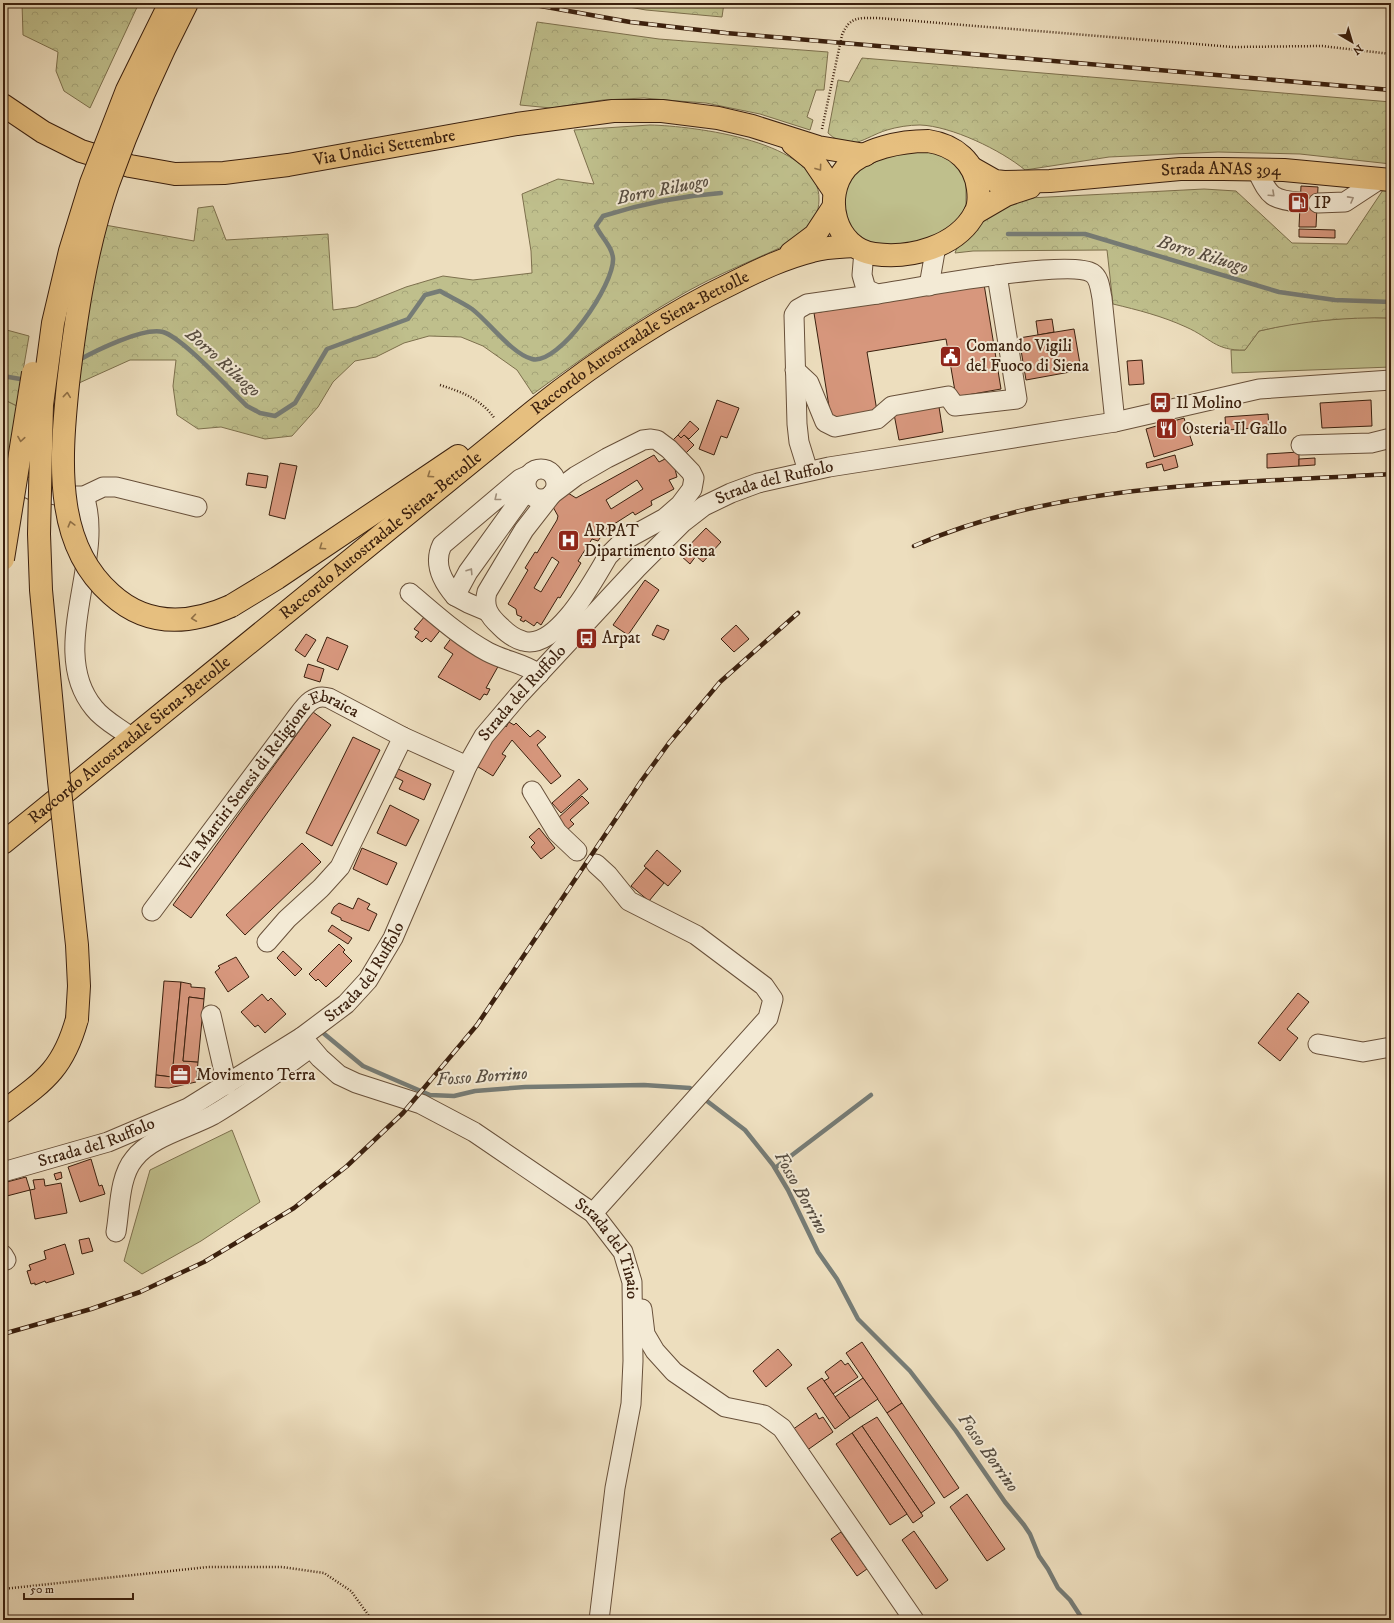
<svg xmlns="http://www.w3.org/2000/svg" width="1394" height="1623" viewBox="0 0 1394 1623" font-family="'IM FELL DW Pica',serif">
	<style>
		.green { fill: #bfbf8c; stroke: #7d704d }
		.forest { fill: url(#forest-crowns); stroke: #7d704d }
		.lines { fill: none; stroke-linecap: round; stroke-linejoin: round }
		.stream { stroke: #767c76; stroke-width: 4.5 }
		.building { fill: #d7977d; stroke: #3b200e; fill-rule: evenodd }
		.minor-casing { stroke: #68503a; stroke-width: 21 }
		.major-casing { stroke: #3b200e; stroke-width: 24 }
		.highway-casing { stroke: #3b200e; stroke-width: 24 }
		.path { stroke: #3b200e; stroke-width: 2.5; stroke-dasharray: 1 2; stroke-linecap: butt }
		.minor { stroke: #f3ead5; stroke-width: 19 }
		.major { stroke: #e6bf7f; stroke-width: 22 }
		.highway { stroke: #e6bf7f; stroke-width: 22 }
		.rail-casing { stroke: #3b200e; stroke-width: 4.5 }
		.rail { stroke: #f3ead5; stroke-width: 3; stroke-dasharray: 9; stroke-linecap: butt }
		.highway-bridge-casing { stroke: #3b200e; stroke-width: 24; stroke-linecap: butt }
		.highway-bridge { stroke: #e6bf7f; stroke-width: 22 }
		.oneway { stroke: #907046 }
		.oneway2 { stroke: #a08f7b }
		.labels { text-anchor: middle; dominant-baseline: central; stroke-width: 4; stroke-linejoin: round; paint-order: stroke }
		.street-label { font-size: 17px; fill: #3b200e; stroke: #f3ead5 }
		.poi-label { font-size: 17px; fill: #3b200e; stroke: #f3ead5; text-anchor: start }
		.water-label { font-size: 18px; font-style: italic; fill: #584e42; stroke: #f3ead5 }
	</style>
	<defs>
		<pattern id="forest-crowns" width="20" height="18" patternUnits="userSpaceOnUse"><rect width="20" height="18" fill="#bfbf8c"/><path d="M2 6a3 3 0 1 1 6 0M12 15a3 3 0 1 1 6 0" fill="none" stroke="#a5a478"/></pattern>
	</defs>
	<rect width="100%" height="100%" fill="#eddebe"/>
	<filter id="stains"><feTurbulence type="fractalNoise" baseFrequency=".005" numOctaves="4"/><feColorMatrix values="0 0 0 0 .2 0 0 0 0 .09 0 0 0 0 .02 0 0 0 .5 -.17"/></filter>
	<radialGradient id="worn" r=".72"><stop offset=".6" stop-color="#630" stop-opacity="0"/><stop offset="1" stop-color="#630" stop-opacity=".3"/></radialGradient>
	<g class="green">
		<path d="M905,152h28l19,7 14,18v30l-4,8 -22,20 -35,10 -39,-2c-21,-19 -21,-25 -23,-52l15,-21 30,-14z"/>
		<polygon points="1359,317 1391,318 1391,367 1232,373 1231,350 1245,350 1259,331 1295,323"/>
		<polygon points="3,399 17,406 3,499"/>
		<polygon points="232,1130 260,1202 201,1241 142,1274 124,1261 150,1170"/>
	</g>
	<g class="forest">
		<polygon points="22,3 139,3 90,108 64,91 56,71 58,52 23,35"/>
		<polygon points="606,3 724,3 722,17 646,10"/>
		<polygon points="537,22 659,39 828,52 824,90 816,90 807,117 813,120 810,130 760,114 706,103 678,101 644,98 603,100 551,108 520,105"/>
		<path d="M862,58l529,44v62l-91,-10 -82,-2 -109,5 -84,13c-24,-20 -74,-44 -105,-45 -11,0 -23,2 -33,5 -23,7 -36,24 -59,3l10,-53 11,2z"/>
		<path d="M650,125c43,1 171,16 169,75 0,12 -6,25 -16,34 -14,11 -33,18 -48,25 -25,11 -50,22 -74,36 -51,29 -100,64 -148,99l-16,-24 -34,-24 -22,-9 -32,-1 -25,7 -28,14 -21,4 -22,21 -15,25 -26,29 -27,3 -44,-12 -23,2 -21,-14 -4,-29 3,-26h-46l-51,23 10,-86 16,-72 89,16 4,-33 15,-2 13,34 102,-6 5,76 23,-3 50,-20 37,-11 30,4 59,-7 -1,-22 -9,-57 36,-15 36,5 -20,-54z"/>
		<path d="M1204,189l32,2 56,52 55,1 36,-54 8,1v127c-45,-1 -88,3 -132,13l-14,19c-30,1 -34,-12 -59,-23 -24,-11 -48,-17 -73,-23l-6,-54 -134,1 -18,2 3,-8 41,-39 30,-8z"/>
		<polygon points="3,329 29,336 17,406 3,399"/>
	</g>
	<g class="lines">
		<g class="stream">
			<polyline points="1008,234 1085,234 1279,292 1335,300 1391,302"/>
			<path d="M77,361c18,-10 66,-34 86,-29 20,6 66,57 84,74l13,7 15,3 20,-13 32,-54 81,-30 17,-24 15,-4c10,6 22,11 32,18 17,13 40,45 60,50 27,7 83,-75 81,-101 -1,-12 -12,-21 -17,-32l7,-10c38,-12 77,-20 118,-23"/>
			<polyline points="3,376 26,380"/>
			<polyline points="322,1032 363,1066 430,1095 454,1096 475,1091 525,1087 644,1085 690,1088 696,1092"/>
			<polyline points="703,1098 745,1130 773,1165 788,1190 818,1252 837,1279 858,1319 910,1371 956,1431 1005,1502 1024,1525 1030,1534 1039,1556 1048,1569 1058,1588 1070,1600 1083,1620"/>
			<polyline points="775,1168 871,1095"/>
		</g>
	</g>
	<g class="building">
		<polygon points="1301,186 1318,187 1316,227 1299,227"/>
		<polygon points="1299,229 1335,230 1335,238 1299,237"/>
		<polygon points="984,284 1001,389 956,397 946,339 867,352 877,411 831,419 814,313"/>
		<polygon points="1052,319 1054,332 1038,335 1036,321"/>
		<polygon points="1074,329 1081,370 1026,380 1019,338"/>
		<polygon points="1142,360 1144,384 1129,385 1127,361"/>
		<polygon points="717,400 739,408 727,438 721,436 714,455 699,449"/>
		<polygon points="1371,400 1372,426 1322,428 1320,403"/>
		<polygon points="939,407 943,432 899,440 894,414"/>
		<polygon points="1268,414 1269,427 1226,430 1225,417"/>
		<polygon points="1184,418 1193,445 1154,457 1146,429"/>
		<polygon points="690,421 699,429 689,439 684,435 681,438 678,435"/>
		<polygon points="678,435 681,438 684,435 694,445 686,453 673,440"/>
		<polygon points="1299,452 1299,466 1267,468 1267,454"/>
		<path d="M654,455l5,7 8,-4 8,11 2,8 -8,3 5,9 -23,12 1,4 -17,10 -2,-3 -33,21v5l-2,3 -6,-2 -14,22 3,2 -21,35 -2,-1 -17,28 -4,-3 -3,4 -9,-6 -1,2 -4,-2 2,-3 -5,-2 -1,-6 -8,-5 20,-34 -3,-2 10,-16 2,1 20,-33 1,-4 -5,-9 9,-13 6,-1 8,5zM637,480l6,9 -32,20 -5,-9zM552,557l7,5 -18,30 -7,-4z"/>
		<polygon points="1175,455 1178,467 1164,471 1162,464 1147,468 1146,463"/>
		<polygon points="1315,458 1315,465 1299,466 1299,459"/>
		<polygon points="280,463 297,466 285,519 269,515"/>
		<polygon points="248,473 268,476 266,488 246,485"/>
		<polygon points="706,528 721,542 703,562 696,556 690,564 680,555"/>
		<polygon points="645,580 659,590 628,635 613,625"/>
		<polygon points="425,616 442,628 431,642 426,638 422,642 415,637 419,632 414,629"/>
		<polygon points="657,625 669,630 664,640 652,635"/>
		<polygon points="736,625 749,639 734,652 721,639"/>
		<polygon points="306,634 316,640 305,657 295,650"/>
		<polygon points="327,637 348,646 338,670 317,661"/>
		<polygon points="452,637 500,663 486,688 490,689 487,695 484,694 480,700 438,677 453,654 444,648"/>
		<polygon points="308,664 324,669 320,682 304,677"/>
		<polygon points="313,712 331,725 191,918 173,905"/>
		<polygon points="509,722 514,725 516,723 530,737 538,730 546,737 537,745 561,776 551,784 512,740 502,754 506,756 493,776 475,765 503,724 506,727"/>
		<polygon points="353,737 380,750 332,846 306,833"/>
		<polygon points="398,769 431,784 424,800 399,789 403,781 395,777"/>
		<polygon points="579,779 588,789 561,813 552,803"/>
		<polygon points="582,796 589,803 570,820 574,824 567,830 557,819"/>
		<polygon points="390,805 419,820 406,846 377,833"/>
		<polygon points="539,828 555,848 541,859 531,847 535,843 529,837"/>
		<polygon points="302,843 321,862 245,935 226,915"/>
		<polygon points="362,848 397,863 387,885 353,869"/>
		<polygon points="657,850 681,871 668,886 644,866"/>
		<polygon points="646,868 664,883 649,901 631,886"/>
		<polygon points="358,898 370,904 367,909 377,914 369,931 341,920 341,918 331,913 334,907 339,903 353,909"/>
		<polygon points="332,925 352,938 348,944 328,931"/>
		<polygon points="339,944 345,950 343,952 352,961 326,987 318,979 316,981 309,974"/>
		<polygon points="283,951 302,969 295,976 277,958"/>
		<polygon points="236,957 249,977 228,992 215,972 220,968 218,966"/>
		<polygon points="164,981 181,982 172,1077 156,1075"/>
		<polygon points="181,982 191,984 191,987 205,988 204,999 189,997 183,1061 198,1062 196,1082 169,1088 155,1087 156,1075 172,1077"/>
		<polygon points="1298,993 1309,1002 1287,1029 1298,1038 1280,1061 1258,1043"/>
		<polygon points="262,994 268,1001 271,998 286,1014 265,1033 258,1025 255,1027 241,1012"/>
		<polygon points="189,997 204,999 198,1062 183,1061"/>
		<polygon points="91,1159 99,1186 102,1185 105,1194 80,1202 68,1167"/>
		<polygon points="61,1172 62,1178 56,1180 54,1174"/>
		<polygon points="26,1177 30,1190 3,1197 3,1183"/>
		<polygon points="44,1179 45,1186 61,1183 67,1213 35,1219 30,1190 35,1189 33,1180"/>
		<polygon points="89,1238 93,1251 82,1254 79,1240"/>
		<polygon points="65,1244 74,1274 46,1283 45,1281 35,1285 35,1283 31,1284 27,1271 31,1270 29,1265 46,1259 44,1251"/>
		<polygon points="862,1342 902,1403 887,1413 846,1353"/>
		<polygon points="778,1349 792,1365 766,1387 753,1371"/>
		<polygon points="841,1360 845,1365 848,1363 858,1377 833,1394 824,1381 829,1378 825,1372"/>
		<polygon points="822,1378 850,1418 835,1429 807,1388"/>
		<polygon points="863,1378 878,1399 850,1418 835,1397"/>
		<polygon points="902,1403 959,1488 944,1498 887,1413"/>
		<polygon points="816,1413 819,1419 823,1417 833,1432 806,1451 792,1430"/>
		<polygon points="877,1417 935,1503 921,1513 862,1426"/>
		<polygon points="862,1426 923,1516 913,1523 852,1433"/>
		<polygon points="852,1433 907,1514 890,1525 836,1444"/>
		<polygon points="967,1494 1005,1549 987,1561 950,1507"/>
		<polygon points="914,1531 948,1580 936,1589 902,1540"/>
		<polygon points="841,1532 867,1569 857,1576 831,1539"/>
	</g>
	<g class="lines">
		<defs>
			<g id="minor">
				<path d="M1256,169c13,25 13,31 44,33"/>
				<polyline points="1318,203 1345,202 1380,179"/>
				<path d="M864,251l-2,24 4,14 11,5c35,-5 192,-36 215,-21 8,5 8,16 10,25l13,124"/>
				<polyline points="929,286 936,246"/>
				<polyline points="795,370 809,383 825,422 835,427 877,419 892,406 948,396 955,406 1017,399 997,275"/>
				<path d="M651,439l6,1 12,9 22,23 3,6 -2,11 -12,16 -15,13 -42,23 -15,15c-14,23 -51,95 -85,85 -8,-2 -17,-9 -23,-15 -11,-10 -17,-19 -13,-34l37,-62 28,-36 24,-18 31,-18 36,-18z"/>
				<polyline points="1301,445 1371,443 1391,438"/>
				<circle cx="541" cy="484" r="15"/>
				<polyline points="808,471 799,442 797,424 794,315 798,309 807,304 877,294"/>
				<polyline points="3,476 34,491 61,496 84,496 103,487 116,487 197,507"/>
				<path d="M527,490l-59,82 -13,24c-13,-15 -22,-32 -13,-51l78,-66 9,-4"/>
				<path d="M84,496c22,64 -38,154 10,212 10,13 26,20 38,30"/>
				<path d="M410,593c25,21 50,44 78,59 17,9 35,11 51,22"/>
				<polyline points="455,596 468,603 487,611"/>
				<polyline points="532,791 557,832 577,851"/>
				<path id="s1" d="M152,911l144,-193c9,-12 17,-25 33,-20l74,39 64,29"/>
				<polyline points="267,942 287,919 321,888 340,867 403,737"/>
				<polyline points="211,1015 227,1085"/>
				<path id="s2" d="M302,1037l18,21 19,17 17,8 65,21 53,28 119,81 30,39 9,30 1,79 -2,43 -16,84 -16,132"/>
				<polyline points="1318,1044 1363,1052 1391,1047"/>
				<path id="s3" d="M3,1172l105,-30 80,-34 114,-71 44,-33 22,-24 25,-42 74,-172 17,-30 34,-40 119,-128 45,-45 22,-17 27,-13 27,-10 71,-16 286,-45 144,-33 132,-9"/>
				<polyline points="593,1213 768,1018 773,999 764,986 696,935 629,901 608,875 596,864"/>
				<path d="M116,1232c4,-23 3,-55 18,-73 16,-22 55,-31 79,-44 34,-20 66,-44 97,-67"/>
				<polyline points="3,1255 6,1260"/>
				<polyline points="642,1309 645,1334 655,1351 674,1372 725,1407 764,1415 782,1428 914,1620"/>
			</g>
			<g id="major">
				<path id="s4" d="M3,105l40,27 38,19 49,15 45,8 49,-1 64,-8 229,-41 96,-13h49l56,7 34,8 66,21 47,8"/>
				<path d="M928,141c27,4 47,21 50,48 1,8 1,17 -3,24 -18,34 -65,46 -101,41 -39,-6 -52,-57 -28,-86 18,-20 56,-27 82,-27z"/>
				<polyline points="793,144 813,160 834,191"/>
				<path id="s5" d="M972,168l23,13 9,1 46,-1 130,-12h43l61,1 107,10"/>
				<polyline points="975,213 1006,195 1030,187"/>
			</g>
			<g id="highway">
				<polyline points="791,253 815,235 834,206"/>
				<polyline points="231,606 277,578 458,456"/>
				<path id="s6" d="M3,843l532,-433c62,-49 127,-93 198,-127 26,-13 51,-25 79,-32 14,-4 28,-4 42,-5"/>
				<path d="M3,1112c40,-30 60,-42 74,-93"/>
			</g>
		</defs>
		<use href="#minor" class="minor-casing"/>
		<use href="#major" class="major-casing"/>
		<use href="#highway" class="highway-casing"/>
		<g class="path">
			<path d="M822,129l20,-94c8,-19 17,-17 36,-17l355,29 89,-1 69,8"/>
			<path d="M440,385c22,7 41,14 55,34"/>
			<polyline points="3,1589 208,1567 282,1567 324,1573 351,1591 372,1620"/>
		</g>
		<use href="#minor" class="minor"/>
		<use href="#major" class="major"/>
		<use href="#highway" class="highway"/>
		<defs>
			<g id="rail">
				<polyline points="524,3 630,22 726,33 1391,90"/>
				<path d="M914,546c149,-65 317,-62 477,-72"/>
				<polyline points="3,1334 91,1309 140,1292 204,1262 294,1208 347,1166 403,1113 477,1025 642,780 669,743 720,682 798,613"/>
			</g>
		</defs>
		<use href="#rail" class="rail-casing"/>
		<use href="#rail" class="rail"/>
		<defs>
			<g id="highway-bridge">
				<path d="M187,3c-30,58 -57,119 -79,181 -22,64 -32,132 -40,200 -4,39 -8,82 -2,121 5,34 19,66 45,89 36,33 78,31 120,12"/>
				<polyline points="3,559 33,373"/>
				<polyline points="77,1019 79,986 77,945 59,781 41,590 39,534 42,405 53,323 70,251 91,183 127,90 170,3"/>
			</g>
		</defs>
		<use href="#highway-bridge" class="highway-bridge-casing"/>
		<use href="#highway-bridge" class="highway-bridge"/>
	</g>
	<defs><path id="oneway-chevron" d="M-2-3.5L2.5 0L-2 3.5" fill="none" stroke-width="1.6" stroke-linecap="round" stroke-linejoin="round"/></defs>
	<g class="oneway">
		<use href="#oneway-chevron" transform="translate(819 168) rotate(54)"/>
		<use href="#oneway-chevron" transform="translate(67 395) rotate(-84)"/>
		<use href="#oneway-chevron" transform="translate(21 439) rotate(99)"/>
		<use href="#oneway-chevron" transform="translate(430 475) rotate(146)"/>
		<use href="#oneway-chevron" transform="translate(71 524) rotate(-105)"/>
		<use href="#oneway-chevron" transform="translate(322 547) rotate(146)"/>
		<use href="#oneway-chevron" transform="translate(194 618) rotate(172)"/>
	</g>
	<g class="oneway2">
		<use href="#oneway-chevron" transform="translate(1272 194) rotate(43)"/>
		<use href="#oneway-chevron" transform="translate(1351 199) rotate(-29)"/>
		<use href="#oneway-chevron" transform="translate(497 498) rotate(141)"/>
		<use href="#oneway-chevron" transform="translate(470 571) rotate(-57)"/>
	</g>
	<defs>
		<symbol id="fuel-square" viewBox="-11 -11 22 22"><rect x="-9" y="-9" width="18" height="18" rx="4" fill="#8f2418" stroke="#f3ead5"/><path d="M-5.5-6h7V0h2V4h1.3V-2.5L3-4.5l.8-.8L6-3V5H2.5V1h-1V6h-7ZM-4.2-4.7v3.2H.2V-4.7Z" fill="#fff"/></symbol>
		<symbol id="civic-square" viewBox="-11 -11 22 22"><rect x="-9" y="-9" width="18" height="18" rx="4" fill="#8f2418" stroke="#f3ead5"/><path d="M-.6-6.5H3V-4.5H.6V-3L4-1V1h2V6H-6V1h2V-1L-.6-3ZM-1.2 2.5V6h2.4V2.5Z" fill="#fff"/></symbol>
		<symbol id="bus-square" viewBox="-11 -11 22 22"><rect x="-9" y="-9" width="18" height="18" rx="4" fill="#8f2418" stroke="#f3ead5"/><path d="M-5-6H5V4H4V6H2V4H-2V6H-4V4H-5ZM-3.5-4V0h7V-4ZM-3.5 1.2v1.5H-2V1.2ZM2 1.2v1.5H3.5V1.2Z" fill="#fff"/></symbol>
		<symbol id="restaurant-square" viewBox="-11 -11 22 22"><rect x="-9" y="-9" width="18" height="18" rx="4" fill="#8f2418" stroke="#f3ead5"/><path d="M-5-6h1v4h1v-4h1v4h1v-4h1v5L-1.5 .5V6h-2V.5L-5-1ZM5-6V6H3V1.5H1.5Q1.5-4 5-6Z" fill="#fff"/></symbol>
		<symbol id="hospital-square" viewBox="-11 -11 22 22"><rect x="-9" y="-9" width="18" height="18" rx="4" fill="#8f2418" stroke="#f3ead5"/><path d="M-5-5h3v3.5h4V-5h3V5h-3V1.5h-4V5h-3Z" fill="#fff"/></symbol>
		<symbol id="office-square" viewBox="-11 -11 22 22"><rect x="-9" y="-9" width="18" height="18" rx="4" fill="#8f2418" stroke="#f3ead5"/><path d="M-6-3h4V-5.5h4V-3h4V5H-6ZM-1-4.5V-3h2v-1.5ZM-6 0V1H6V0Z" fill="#fff"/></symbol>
	</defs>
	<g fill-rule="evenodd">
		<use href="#fuel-square" x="1286" y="190" width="25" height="25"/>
		<use href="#civic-square" x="938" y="344" width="25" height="25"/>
		<use href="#bus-square" x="1148" y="390" width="25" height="25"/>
		<use href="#restaurant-square" x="1154" y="416" width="25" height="25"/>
		<use href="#hospital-square" x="556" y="528" width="25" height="25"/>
		<use href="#bus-square" x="574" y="626" width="25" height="25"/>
		<use href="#office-square" x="168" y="1062" width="25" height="25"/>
	</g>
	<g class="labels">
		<g class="street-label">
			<text stroke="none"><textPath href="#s4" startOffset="399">Via Undici Settembre</textPath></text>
			<text stroke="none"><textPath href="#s5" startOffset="253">Strada ANAS 394</textPath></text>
			<text stroke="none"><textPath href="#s6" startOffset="811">Raccordo Autostradale Siena-Bettolle</textPath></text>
			<text stroke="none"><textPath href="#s3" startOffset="1082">Strada del Ruffolo</textPath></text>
			<text stroke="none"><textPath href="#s6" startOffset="487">Raccordo Autostradale Siena-Bettolle</textPath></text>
			<text stroke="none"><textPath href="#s3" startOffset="746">Strada del Ruffolo</textPath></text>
			<text stroke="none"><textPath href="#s6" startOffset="163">Raccordo Autostradale Siena-Bettolle</textPath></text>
			<text stroke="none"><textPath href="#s1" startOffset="184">Via Martiri Senesi di Religione Ebraica</textPath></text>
			<text stroke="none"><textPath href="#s3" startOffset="422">Strada del Ruffolo</textPath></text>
			<text stroke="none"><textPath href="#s3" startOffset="98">Strada del Ruffolo</textPath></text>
			<text stroke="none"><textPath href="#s2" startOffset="383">Strada del Tinaio</textPath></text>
		</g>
		<g class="poi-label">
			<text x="1314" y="203">IP</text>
			<text x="966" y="346">Comando Vigili<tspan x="966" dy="20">del Fuoco di Siena</tspan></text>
			<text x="1176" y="403">Il Molino</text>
			<text x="1182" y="429">Osteria Il Gallo</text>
			<text x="584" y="531">ARPAT<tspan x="584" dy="20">Dipartimento Siena</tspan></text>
			<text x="602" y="638">Arpat</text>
			<text x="196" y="1075">Movimento Terra</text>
		</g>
		<g class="water-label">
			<text transform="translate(663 190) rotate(-11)">Borro Riluogo</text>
			<text transform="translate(1203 255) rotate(17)">Borro Riluogo</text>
			<text transform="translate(223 363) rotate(42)">Borro Riluogo</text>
			<text transform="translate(482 1077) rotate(-4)">Fosso Borrino</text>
			<text transform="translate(801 1193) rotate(61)">Fosso Borrino</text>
			<text transform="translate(988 1453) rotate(55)">Fosso Borrino</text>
		</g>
	</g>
	<rect width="1394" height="1623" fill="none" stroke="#eddebe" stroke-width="16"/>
	<rect x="4" y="4" width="1386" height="1615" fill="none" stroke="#3b200e" stroke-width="2"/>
	<rect x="8" y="8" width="1378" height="1607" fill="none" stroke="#3b200e"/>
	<g transform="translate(1352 42) rotate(142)" stroke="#f3ead5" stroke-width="3" paint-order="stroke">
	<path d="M0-3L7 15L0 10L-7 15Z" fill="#3b200e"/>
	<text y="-6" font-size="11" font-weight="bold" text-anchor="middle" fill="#3b200e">N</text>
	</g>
	<path d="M24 1593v6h109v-6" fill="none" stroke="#3b200e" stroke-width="2"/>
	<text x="30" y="1593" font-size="12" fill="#3b200e" stroke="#f3ead5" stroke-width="3" paint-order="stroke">50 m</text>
	<rect width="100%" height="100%" filter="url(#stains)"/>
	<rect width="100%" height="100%" fill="url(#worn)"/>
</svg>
